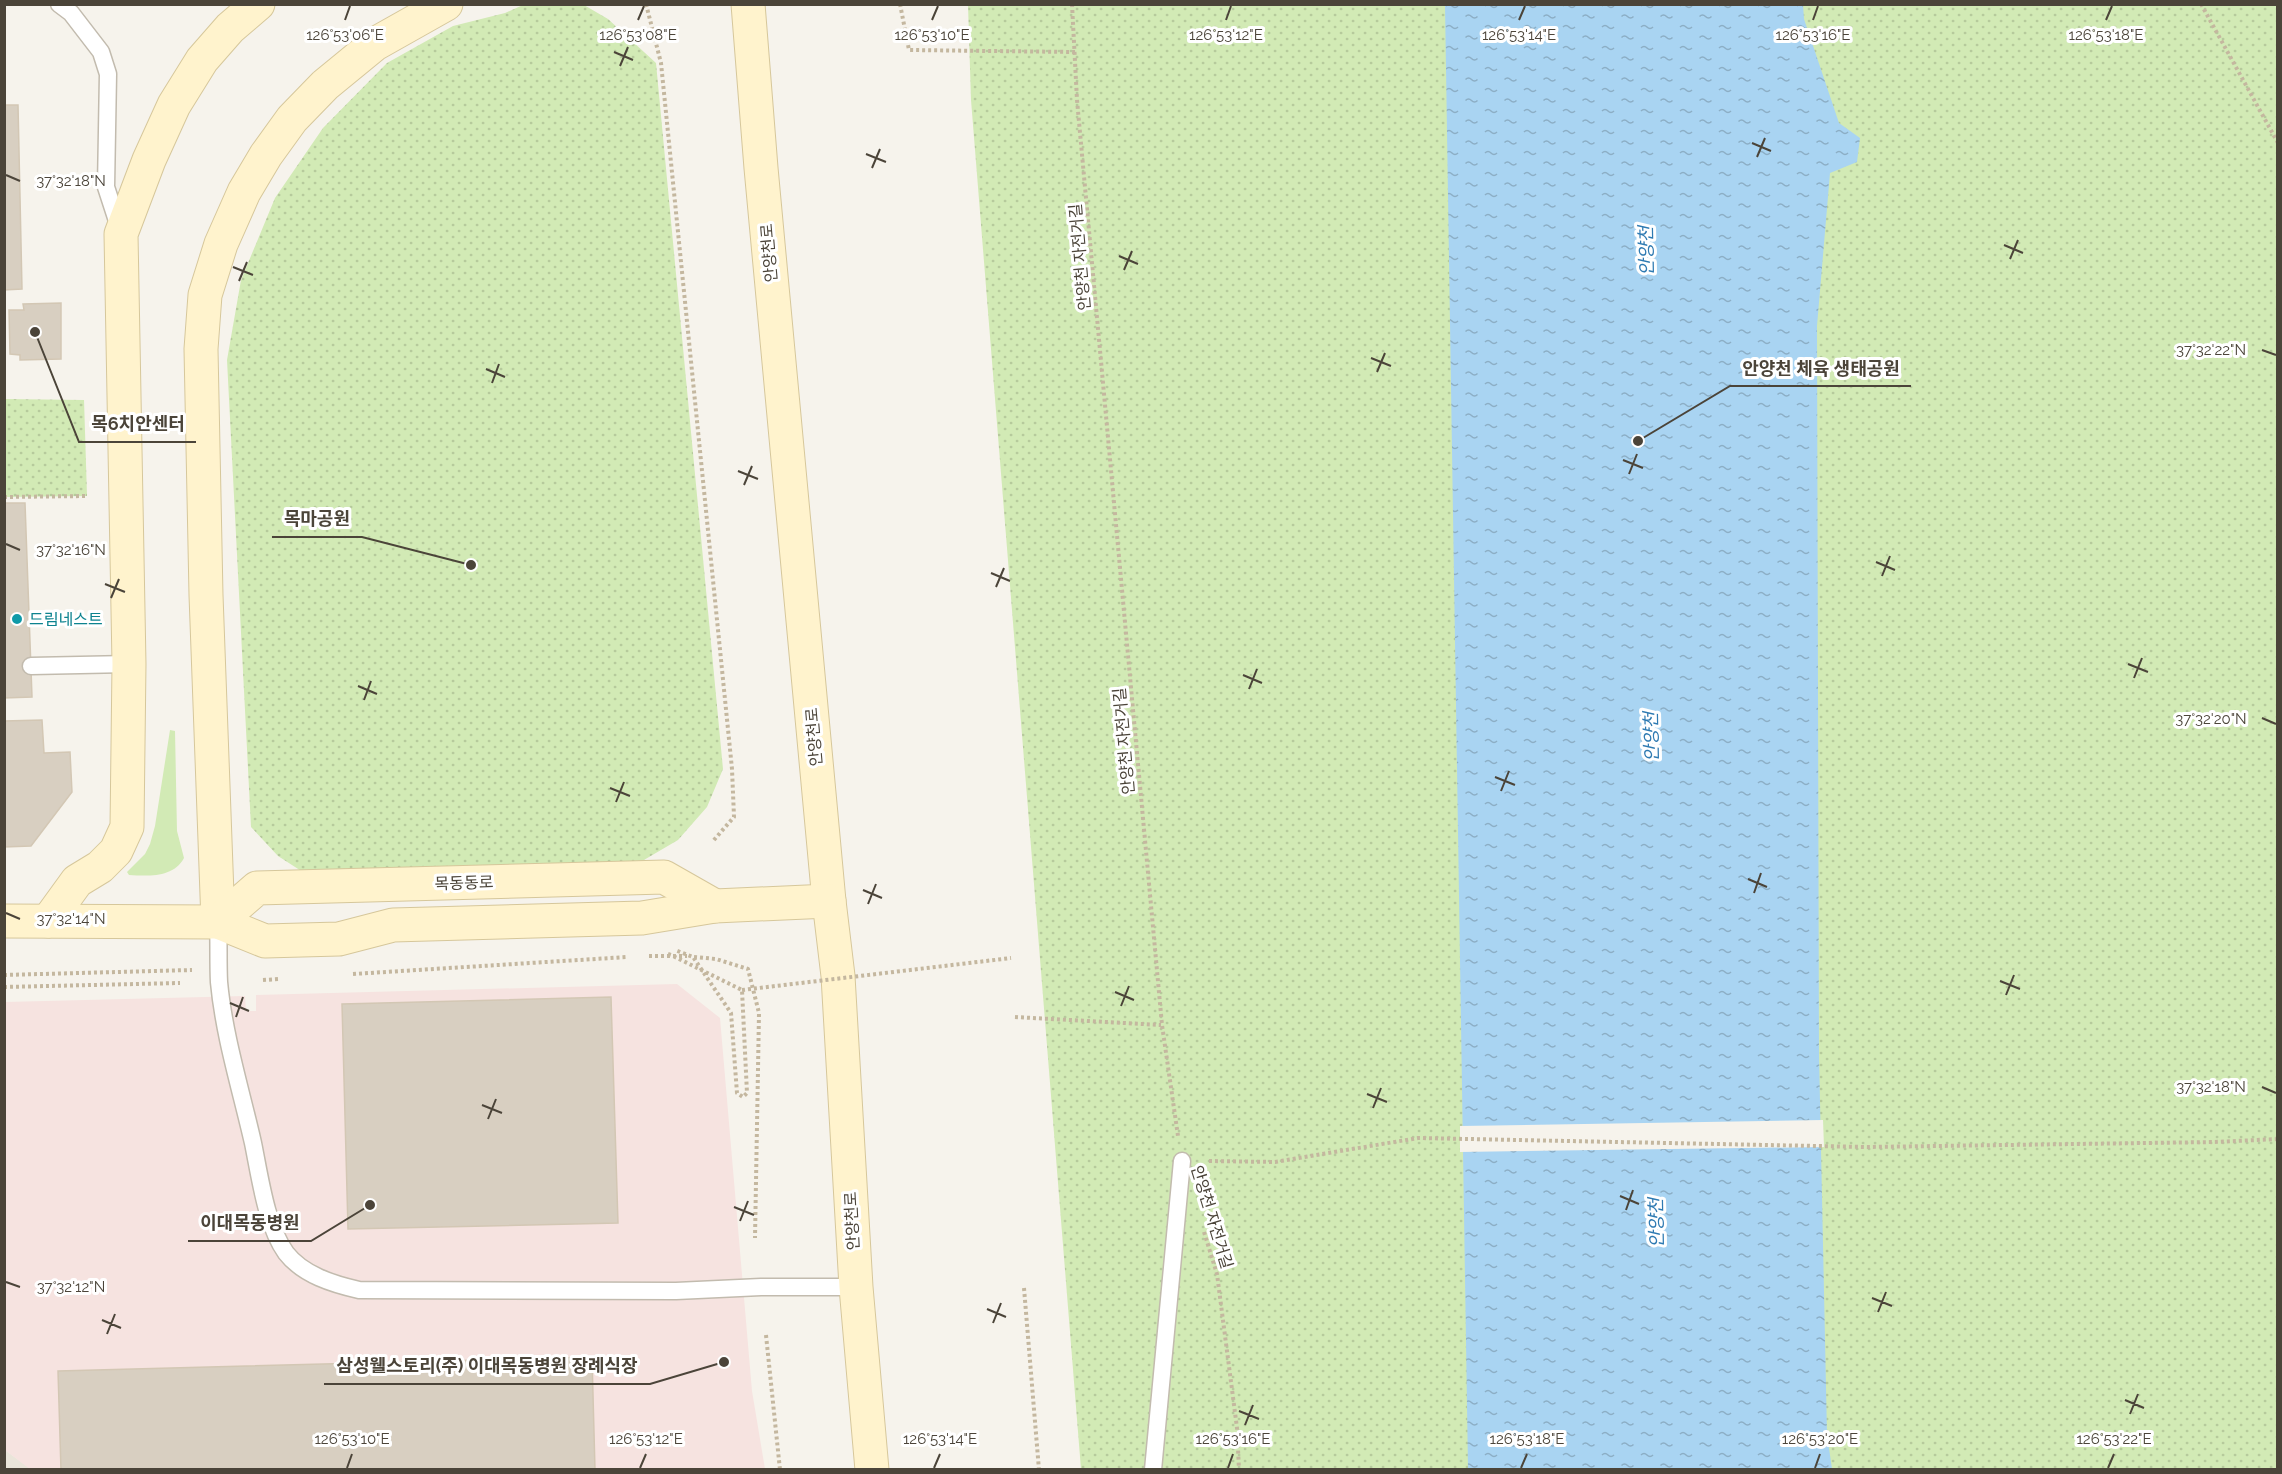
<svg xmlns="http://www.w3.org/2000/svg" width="2282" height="1474" viewBox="0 0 2282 1474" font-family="Raleway,'Noto Sans KR',sans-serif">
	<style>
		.residential { fill: #eae5da }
		.medical { fill: #f6e3e0 }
		.grass { fill: #d2eab5 }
		.park { fill: url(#park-dots) }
		.water { fill: url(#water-ripples) }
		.pier { fill: #f6f3ec }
		.building { fill: #d8cfc1; stroke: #d3c7b4; stroke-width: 1.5 }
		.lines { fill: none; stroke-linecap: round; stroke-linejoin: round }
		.lane-casing { stroke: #c2bbae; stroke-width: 19 }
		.secondary-casing { stroke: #d6c79b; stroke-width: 35 }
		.path { stroke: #c4b79f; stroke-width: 4; stroke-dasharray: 3 3; stroke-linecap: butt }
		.lane { stroke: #fff; stroke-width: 16 }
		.secondary { stroke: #fff3cd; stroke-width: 33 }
		.path-bridge { stroke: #c4b79f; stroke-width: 4; stroke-dasharray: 3 3; stroke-linecap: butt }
		.ticks { fill: none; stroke: #4b4439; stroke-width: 2 }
		.culture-dot { fill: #0f9aa8; stroke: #fff; stroke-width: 2 }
		.labels { text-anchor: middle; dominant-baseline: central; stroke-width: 6; stroke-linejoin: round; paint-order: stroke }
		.street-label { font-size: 16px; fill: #4b4439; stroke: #fff }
		.culture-label { font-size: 16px; fill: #0d838f; stroke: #fff; text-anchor: start }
		.water-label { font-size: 18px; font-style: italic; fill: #2e7ab2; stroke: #fff }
		.ticks-label { font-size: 15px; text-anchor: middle; fill: #4b4439; stroke: #fff; stroke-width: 6; stroke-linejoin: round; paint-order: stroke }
		.leader { fill: none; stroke: #4b4439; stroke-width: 2 }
		.callout-dot { fill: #4b4439; stroke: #fff; stroke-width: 2 }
		.callout-label { font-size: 18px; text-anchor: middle; font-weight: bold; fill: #4b4439; stroke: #fff; stroke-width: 6; stroke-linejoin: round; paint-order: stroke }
	</style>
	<defs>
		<pattern id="park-dots" width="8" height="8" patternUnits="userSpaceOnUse" patternTransform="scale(1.5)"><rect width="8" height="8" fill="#d2eab5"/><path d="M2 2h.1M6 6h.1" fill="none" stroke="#b6ca9c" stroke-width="1.8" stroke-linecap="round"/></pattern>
		<pattern id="water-ripples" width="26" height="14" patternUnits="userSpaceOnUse" patternTransform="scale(1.5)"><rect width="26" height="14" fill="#a9d4f2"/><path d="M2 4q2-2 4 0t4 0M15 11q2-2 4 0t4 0" fill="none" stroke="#8caec5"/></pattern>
	</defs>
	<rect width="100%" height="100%" fill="#f6f3ec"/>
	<polygon class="residential" points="5,1450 31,1469 5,1469"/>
	<polygon class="medical" points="677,984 720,1018 752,1391 765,1469 31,1470 5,1450 5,1002 245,996 246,1011 256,1011 256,995"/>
	<path class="grass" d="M170,730l5,1 2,100 7,27c-11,20 -35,18 -55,17l-2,-3 18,-18 5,-10 5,-18z"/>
	<g class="park">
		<polygon points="523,5 584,5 608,19 656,63 723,769 707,807 678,840 632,867 309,876 278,856 251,827 227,360 241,280 275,198 323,128 387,63 453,26 505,13"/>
		<polygon points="968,5 2277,5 2277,1469 1081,1469 971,100"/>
		<polygon points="5,399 84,400 87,496 5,497"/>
	</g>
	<polygon class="water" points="1445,5 1803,5 1804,19 1839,123 1860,138 1857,162 1830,173 1817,326 1819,1054 1827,1434 1832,1469 1468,1469"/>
	<polygon class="pier" points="1823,1120 1824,1147 1460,1152 1460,1126"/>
	<g class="building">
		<polygon points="4,105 18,105 22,289 4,290"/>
		<polygon points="61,303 61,359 20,360 20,355 10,354 9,310 24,310 23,304"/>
		<polygon points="4,503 25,503 32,697 4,698"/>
		<polygon points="42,720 44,753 70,752 72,792 31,846 4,847 4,721"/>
		<polygon points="611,997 618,1223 348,1229 342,1004"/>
		<polygon points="592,1357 595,1470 61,1470 58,1371"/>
	</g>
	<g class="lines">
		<defs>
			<g id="lane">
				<polyline points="59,4 71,13 101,52 108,74 106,187 120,230"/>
				<polyline points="31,666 129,664"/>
				<path d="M218,922c1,20 0,40 1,60 5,54 22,108 34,161 7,34 13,82 33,110 17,22 47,31 73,37l317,1 85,-4h95"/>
				<polyline points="1153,1470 1182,1161"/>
			</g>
			<g id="secondary">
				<polyline points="748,4 761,168 829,901 838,976 856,1287 872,1470"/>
				<polyline points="4,921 218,922 265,941 339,939 393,925 642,918 715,906 829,901"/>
				<polyline points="48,921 77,881 100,867 116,851 127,827 129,664 121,234 149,160 174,105 202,60 230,28 258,4"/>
				<polyline points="218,922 206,595 201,349 205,295 221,244 244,192 266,155 292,119 325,85 375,44 446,4"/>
				<polyline points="218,922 257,888 664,877 715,906"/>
			</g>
		</defs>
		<use href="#lane" class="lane-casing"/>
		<use href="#secondary" class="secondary-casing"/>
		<g class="path">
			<polyline points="646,4 661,63 732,769 734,817 713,841"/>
			<polyline points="900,4 909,50 1075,52"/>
			<polyline points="1072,4 1077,100 1162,1025 1178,1136"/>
			<polyline points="2201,4 2278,143"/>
			<polyline points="4,497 87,496"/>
			<polyline points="668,954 671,955 742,990 747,1093 743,1097 737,1093 731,1013 693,957 675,950"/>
			<polyline points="649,956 687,956"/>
			<polyline points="694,957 716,959 748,969 759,1013 755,1238"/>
			<polyline points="353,974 627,957"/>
			<polyline points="4,975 192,970"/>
			<polyline points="263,980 280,979"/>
			<polyline points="4,987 180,983"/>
			<polyline points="1015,1017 1161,1025"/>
			<polyline points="1209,1161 1275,1162 1418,1138 1867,1147 2215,1142 2278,1139"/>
			<polyline points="1204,1232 1217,1274 1237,1428 1239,1470"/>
			<polyline points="1024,1288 1039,1470"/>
			<polyline points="766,1335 780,1470"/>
		</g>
		<use href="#lane" class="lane"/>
		<use href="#secondary" class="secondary"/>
		<polyline class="path-bridge" points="742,990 1011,958"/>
	</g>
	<path class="ticks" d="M345,20l5,-14M638,20l6,-14M932,20l6,-14M1226,20l5,-14M1519,20l6,-14M1813,20l5,-14M2106,20l6,-14M614,52l19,8M620,66l8,-19M1752,143l19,8M866,154l20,8M1757,157l8,-19M872,168l8,-19M6,175l14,6M2004,245l19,8M1119,256l19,8M2010,259l8,-19M233,267l20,8M1124,270l8,-19M239,281l8,-19M2262,350l14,5M1371,358l20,8M486,369l19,8M1377,372l8,-19M492,383l7,-19M1623,460l20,8M738,471l20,8M1629,474l8,-20M744,485l8,-19M6,544l14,6M1876,562l19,8M991,573l19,8M1882,576l8,-20M105,584l20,8M996,587l8,-19M111,598l8,-19M2128,664l20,8M1243,675l19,8M2134,678l8,-20M358,686l19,8M1249,689l8,-20M364,700l7,-19M2262,718l14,6M1495,777l20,8M610,788l20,8M1501,791l8,-20M616,802l8,-20M1748,879l19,8M863,890l19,8M1754,893l7,-20M868,904l8,-20M6,913l14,6M2000,981l20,8M1115,992l19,8M2006,995l8,-20M230,1003l19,8M1121,1006l8,-20M236,1017l7,-20M2262,1087l14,6M1367,1094l20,8M482,1105l20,8M1373,1108l8,-20M488,1119l8,-20M1620,1196l19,8M734,1207l20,8M1626,1210l7,-20M740,1221l8,-20M6,1282l14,5M1872,1298l20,8M987,1309l19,8M1878,1312l8,-20M102,1320l19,8M993,1323l8,-20M107,1334l8,-20M2125,1400l19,8M1239,1411l20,8M2130,1414l8,-20M1245,1425l8,-20M347,1468l5,-14M640,1468l6,-14M934,1468l6,-14M1228,1468l5,-14M1521,1468l6,-14M1815,1468l5,-14M2108,1468l6,-14"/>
	<circle class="culture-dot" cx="17" cy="619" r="6"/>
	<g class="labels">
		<g class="street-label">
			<text transform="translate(769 253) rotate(-95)">안양천로</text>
			<text transform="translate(1080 257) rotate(-95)">안양천 자전거길</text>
			<text transform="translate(814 737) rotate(-95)">안양천로</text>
			<text transform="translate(1124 741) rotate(-95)">안양천 자전거길</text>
			<text transform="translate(464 883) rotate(-2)">목동동로</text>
			<text transform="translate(1212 1217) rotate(73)">안양천 자전거길</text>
			<text transform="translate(852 1221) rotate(-93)">안양천로</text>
		</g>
		<g class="culture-label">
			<text x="29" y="619">드림네스트</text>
		</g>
		<g class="water-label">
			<text transform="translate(1646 251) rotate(-91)">안양천</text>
			<text transform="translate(1651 737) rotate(-91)">안양천</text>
			<text transform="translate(1656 1223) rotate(-91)">안양천</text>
		</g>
	</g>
	<g class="ticks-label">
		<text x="1813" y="40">126°53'16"E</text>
		<text x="345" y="40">126°53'06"E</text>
		<text x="638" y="40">126°53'08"E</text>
		<text x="932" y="40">126°53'10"E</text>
		<text x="1226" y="40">126°53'12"E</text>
		<text x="1519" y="40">126°53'14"E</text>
		<text x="2106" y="40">126°53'18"E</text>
		<text x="71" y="186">37°32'18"N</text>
		<text x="2211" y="355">37°32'22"N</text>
		<text x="71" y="555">37°32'16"N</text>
		<text x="2211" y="724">37°32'20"N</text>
		<text x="71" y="924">37°32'14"N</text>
		<text x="2211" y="1092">37°32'18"N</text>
		<text x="71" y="1292">37°32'12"N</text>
		<text x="352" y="1444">126°53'10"E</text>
		<text x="646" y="1444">126°53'12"E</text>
		<text x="940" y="1444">126°53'14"E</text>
		<text x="1233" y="1444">126°53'16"E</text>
		<text x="1527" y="1444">126°53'18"E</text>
		<text x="1820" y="1444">126°53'20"E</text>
		<text x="2114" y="1444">126°53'22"E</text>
	</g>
	<path class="leader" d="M1638 441L1730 386H1911M35 332L79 442H196M471 565L362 537H272M370 1205L311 1241H188M724 1362L650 1384H324"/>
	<g class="callout-dot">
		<circle cx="1638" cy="441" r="6"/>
		<circle cx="35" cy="332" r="6"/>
		<circle cx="471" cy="565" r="6"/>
		<circle cx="370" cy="1205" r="6"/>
		<circle cx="724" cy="1362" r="6"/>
	</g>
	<g class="callout-label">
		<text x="1821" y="375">안양천 체육 생태공원</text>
		<text x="138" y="430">목6치안센터</text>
		<text x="317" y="525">목마공원</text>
		<text x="250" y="1229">이대목동병원</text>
		<text x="487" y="1372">삼성웰스토리(주) 이대목동병원 장례식장</text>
	</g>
	<rect width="2282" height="1474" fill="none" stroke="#4b4439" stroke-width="12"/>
</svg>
